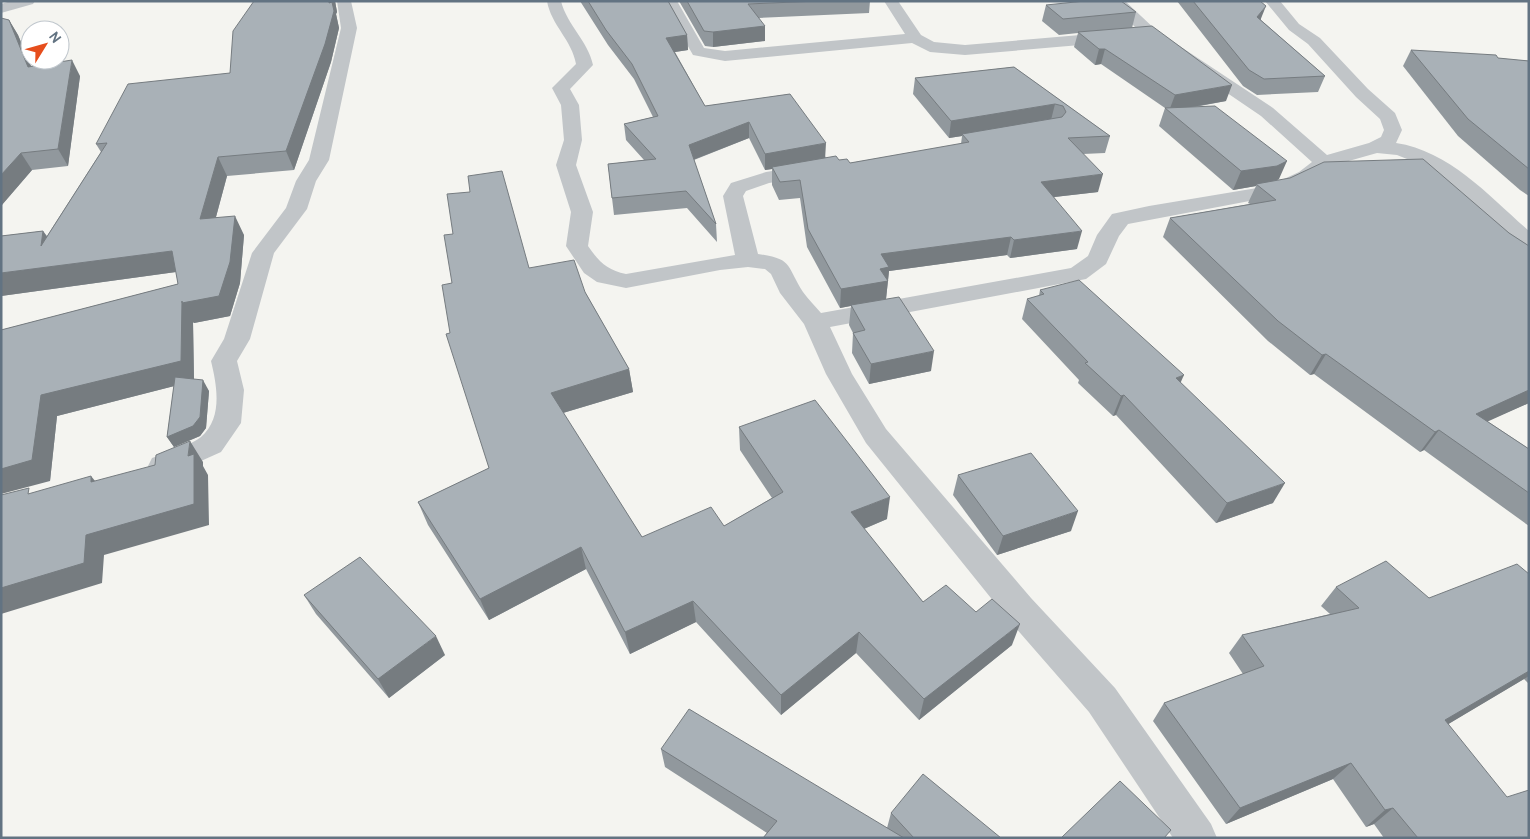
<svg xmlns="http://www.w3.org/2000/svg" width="1530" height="839" viewBox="0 0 1530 839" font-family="Overpass,sans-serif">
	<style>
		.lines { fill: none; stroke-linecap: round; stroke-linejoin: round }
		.street { fill: #c1c5c8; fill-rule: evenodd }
		.wall { fill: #91989d }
		.shaded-wall { fill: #767c80 }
		.building { fill: #a9b1b7; stroke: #767c80 }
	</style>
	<rect width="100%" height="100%" fill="#f4f4f0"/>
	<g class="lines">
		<g class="street">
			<polygon points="11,1 35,1 33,4 1,13 1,4"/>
			<path d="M337,1h14l6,27 -28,132 -13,21 -9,28 -33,44 -24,86 -13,22 7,29 -3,33 -20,29 -49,22 -10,3 -10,-3 -4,-8 4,-8c11,-4 41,-14 49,-21 22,-19 16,-51 10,-76l13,-22 28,-86 34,-45 10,-27 13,-21 32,-132z"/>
			<path d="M547,1h14c6,24 27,40 32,64l-23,24 9,16 3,35 -6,25 17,47 -5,34c11,16 19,24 38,28l109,-19 -12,-59 8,-13 35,-11 43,-7 7,2 3,4 -3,4 -47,8 -23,8 -3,5 15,58c36,5 28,12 45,38 5,7 12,14 18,21l250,-45 17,-12 9,-21 15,-21 37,-8 120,-20 30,-14 13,-10 -51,-46 -116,-79 -36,-36h16l32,30 116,77 54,47 42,-12 12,-6 3,-7 -4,-11 -24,-22 -48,-53 -19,-14 -24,-29h15l19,23 21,14 48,51 27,24 7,17 -6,13c54,8 94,54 133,88v19l-8,-2 -60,-56 -34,-25 -30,-12 -20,-2 -46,13 -18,14 -32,15 -153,29 -9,12 -13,28 -20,15 -256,48 22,47 34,55 145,169 84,90 96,136 6,14h-44l-84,-126 -82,-94 -141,-175 -40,-69 -22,-50 -24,-31 -9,-19 -6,-5 -17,-2 -28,3 -94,18 -29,-6 -13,-9 -18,-27 5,-34 -15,-47 8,-25 -3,-35 -9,-17 24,-24c-4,-24 -25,-39 -29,-63z"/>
			<polygon points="662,1 677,1 704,48 725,51 905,34 884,1 898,1 921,35 934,42 965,45 1115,32 1121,34 1123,37 1121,40 1115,42 965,55 930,52 912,43 725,61 693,55"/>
		</g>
	</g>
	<g class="wall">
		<polygon points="254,1 335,1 337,12 336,14 339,28 331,62 294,170 227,176 216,217 244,235 240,283 230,316 194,323 193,322 194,379 209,391 206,428 200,436 174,447 167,437 174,386 57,416 50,481 1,330 178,284 176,272 1,296 1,236 43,231 47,236 101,152 96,144 230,73"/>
		<polygon points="580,1 668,1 687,35 688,50 675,52 705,106 790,94 826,158 839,160 850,163 961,144 962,136 949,138 913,94 915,78 1014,67 1110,136 1105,153 1083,154 1098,192 1054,197 1077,249 1010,258 1007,255 889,271 886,299 931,371 869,384 852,353 853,333 849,325 851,306 840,308 807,247 800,198 779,200 772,185 772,169 765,170 749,138 694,160 716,224 717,242 687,208 614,215 608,164 644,160 626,140 624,124 653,117 634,79 608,45"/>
		<polygon points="679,1 870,1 869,13 759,18 765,41 713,47 705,46"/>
		<polygon points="1177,1 1260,1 1261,20 1325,76 1318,92 1257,95 1243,86"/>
		<polygon points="1046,5 1136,12 1132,28 1226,101 1195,107 1279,179 1276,181 1509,233 1529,246 1529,403 1487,421 1529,449 1529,526 1424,450 1420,452 1314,374 1310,375 1268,341 1163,237 1170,218 1250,204 1248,203 1256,186 1233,190 1159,126 1165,108 1101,64 1095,65 1074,47 1078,33 1059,35 1042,21"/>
		<polygon points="9,20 18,35 31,66 80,76 68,166 32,170 1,206"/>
		<polygon points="1411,50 1529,61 1529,196 1520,190 1458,136 1403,66"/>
		<polygon points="1040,290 1181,383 1273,503 1216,523 1116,415 1113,416 1078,383 1079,380 1022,319 1027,299 1039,296"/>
		<polygon points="585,292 629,369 633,392 563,413 642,537 724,526 772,498 740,450 739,427 887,519 864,529 923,602 1012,645 919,720 856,653 781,715 696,622 630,654 586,569 489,620 428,525 418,502 489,468 450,333"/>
		<polygon points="958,475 1071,531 997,555 953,495"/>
		<polygon points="1529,574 1529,684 1524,679 1448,724 1529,838 1384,838 1374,824 1366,827 1333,779 1226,824 1153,721 1164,703 1243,674 1229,653 1242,635 1330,614 1321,606 1336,587 1429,598"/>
		<polygon points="304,595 445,655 389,698 316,614"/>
		<polygon points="661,749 887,828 891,813 1001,838 763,838 767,833 665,767"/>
	</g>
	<g class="shaded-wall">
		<polygon points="329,1 335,1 337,12 336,14 339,28 331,62 294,170 286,151"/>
		<polygon points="1266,6 1260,21 1257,17"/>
		<polygon points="9,20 18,35 38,83 28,67"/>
		<polygon points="765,26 765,41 713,47 713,32"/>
		<polygon points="687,35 688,50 668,53 666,38"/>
		<polygon points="1099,49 1105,49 1101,64 1095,65"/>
		<polygon points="72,60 80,76 68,166 58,149"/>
		<polygon points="1232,85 1226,101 1169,111 1175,95"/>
		<polygon points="1055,104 1051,120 962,134 962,136 949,138 951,121"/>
		<polygon points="749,122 749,138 690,161 689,145"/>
		<polygon points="826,143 825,160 772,167 772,169 765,170 765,154"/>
		<polygon points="21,153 32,170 1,206 1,175"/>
		<polygon points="218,157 227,176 210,239 200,219"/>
		<polygon points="1287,161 1279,179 1268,184 1256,184 1256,186 1233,190 1241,171"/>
		<polygon points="1103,174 1098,192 1037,199 1041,182"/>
		<polygon points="235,216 244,235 240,283 230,316 194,323 193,322 194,381 57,416 50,481 1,494 1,469 41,395 182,301"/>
		<polygon points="43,231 56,251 41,246"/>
		<polygon points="1082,231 1077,249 1010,258 1014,240"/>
		<polygon points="1011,237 1007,255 889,271 886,299 840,308 841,289 881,254"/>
		<polygon points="172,251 183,271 1,296 1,273"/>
		<polygon points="934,351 931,371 869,384 871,364"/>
		<polygon points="1326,354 1314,374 1310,375 1322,355"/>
		<polygon points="629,369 633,392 556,415 551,393"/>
		<polygon points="1184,375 1175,395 1176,378"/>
		<polygon points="203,380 209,391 206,428 200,436 174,447 167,437"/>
		<polygon points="1529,390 1529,403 1460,434 1476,414"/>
		<polygon points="1124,395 1116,415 1113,416 1121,396"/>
		<polygon points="1439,430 1424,450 1420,452 1435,432"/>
		<polygon points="190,441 203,462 203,466 208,475 209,525 104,555 102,583 1,614 1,588 86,535 188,456"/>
		<polygon points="91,476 108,497 91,482"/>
		<polygon points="1285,483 1273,503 1216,523 1227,503"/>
		<polygon points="890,497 887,519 849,535 851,512"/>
		<polygon points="1078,511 1071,531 997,555 1003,536"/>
		<polygon points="581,547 586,569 489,620 480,599"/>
		<polygon points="693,601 696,622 630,654 625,632"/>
		<polygon points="1020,624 1012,645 919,720 924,699"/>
		<polygon points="859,632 856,653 781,715 781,695"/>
		<polygon points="436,636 445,655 389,698 378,679"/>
		<polygon points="1529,671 1529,676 1524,679 1425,738 1445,720"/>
		<polygon points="1351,763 1333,779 1226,824 1240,808"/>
		<polygon points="1393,808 1374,824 1366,827 1385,810"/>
	</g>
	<g class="building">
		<polygon points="254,1 329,1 329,3 332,2 334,11 325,44 286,151 218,157 200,219 235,216 230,262 219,296 182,303 182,301 181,361 41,395 32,460 1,469 1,330 178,284 172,251 1,273 1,236 43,231 41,246 107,143 96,144 128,84 230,73 233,31"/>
		<polygon points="588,1 668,1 687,35 666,38 705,106 790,94 826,143 765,154 749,122 689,145 716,224 686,191 612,198 608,164 656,159 624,124 658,116 632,64 606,30"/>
		<polygon points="687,1 818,1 748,4 765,26 713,32 704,31"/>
		<polygon points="1085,1 1121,1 1136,12 1063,19 1046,5"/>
		<polygon points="1193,1 1260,1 1266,6 1257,17 1325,76 1264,79 1249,70"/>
		<polygon points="1,18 9,20 28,67 72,60 58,149 21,153 1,175"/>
		<polygon points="1152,26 1232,85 1175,95 1105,49 1099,49 1078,32"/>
		<polygon points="1411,50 1496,55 1498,58 1529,61 1529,169 1468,119"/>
		<polygon points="1014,67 1110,136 1068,138 1103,174 1041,182 1082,231 1014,240 1011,237 881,254 889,267 880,269 888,281 841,289 808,229 800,180 780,182 772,167 836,156 839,160 847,159 850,163 969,142 962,134 1062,117 1066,112 1063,106 1055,104 951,121 915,78"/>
		<polygon points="1215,106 1287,161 1277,166 1241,171 1165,108"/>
		<polygon points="1423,159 1509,233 1529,246 1529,390 1476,414 1529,449 1529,493 1439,430 1435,432 1326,354 1322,355 1278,321 1170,218 1276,200 1256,184 1290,178 1324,162"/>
		<polygon points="502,171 529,268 574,260 585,292 629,369 551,393 642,537 711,507 724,526 783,492 739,427 815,400 890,497 851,512 923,602 946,585 976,612 992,599 1020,624 924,699 859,632 781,695 693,601 625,632 581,547 480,599 418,502 489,468 446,334 450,333 442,285 452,283 444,235 453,234 447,194 470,192 468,176"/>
		<polygon points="1079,280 1184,375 1176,378 1285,483 1227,503 1124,395 1121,396 1085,363 1088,362 1027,299 1044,294 1040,290"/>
		<polygon points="899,297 934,351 871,364 853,333 865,330 851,305"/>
		<polygon points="175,377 203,380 200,417 193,426 167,437"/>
		<polygon points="190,441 188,456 194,454 194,504 86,535 84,563 1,588 1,495 29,488 28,494 91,476 91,482 155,465 156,455"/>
		<polygon points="1031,453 1078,511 1003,536 958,475"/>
		<polygon points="360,557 436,636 378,679 304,595"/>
		<polygon points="1386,561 1429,598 1517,564 1529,574 1529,671 1445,720 1507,797 1529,790 1529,838 1418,838 1393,808 1385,810 1351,763 1240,808 1164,703 1264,666 1242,635 1359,608 1336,587"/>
		<polygon points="689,709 904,838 763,838 777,821 661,749"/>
		<polygon points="923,774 1001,838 914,838 891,813"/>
		<polygon points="1120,781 1171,830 1164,838 1061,838"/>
	</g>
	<rect width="1530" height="839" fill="none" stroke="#627382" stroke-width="5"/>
	<g transform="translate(45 45) rotate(53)"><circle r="24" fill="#ffffff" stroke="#c0c7cd"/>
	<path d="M0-4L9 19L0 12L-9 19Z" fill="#e64e1d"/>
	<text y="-8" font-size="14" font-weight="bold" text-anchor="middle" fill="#627382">N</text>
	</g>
</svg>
